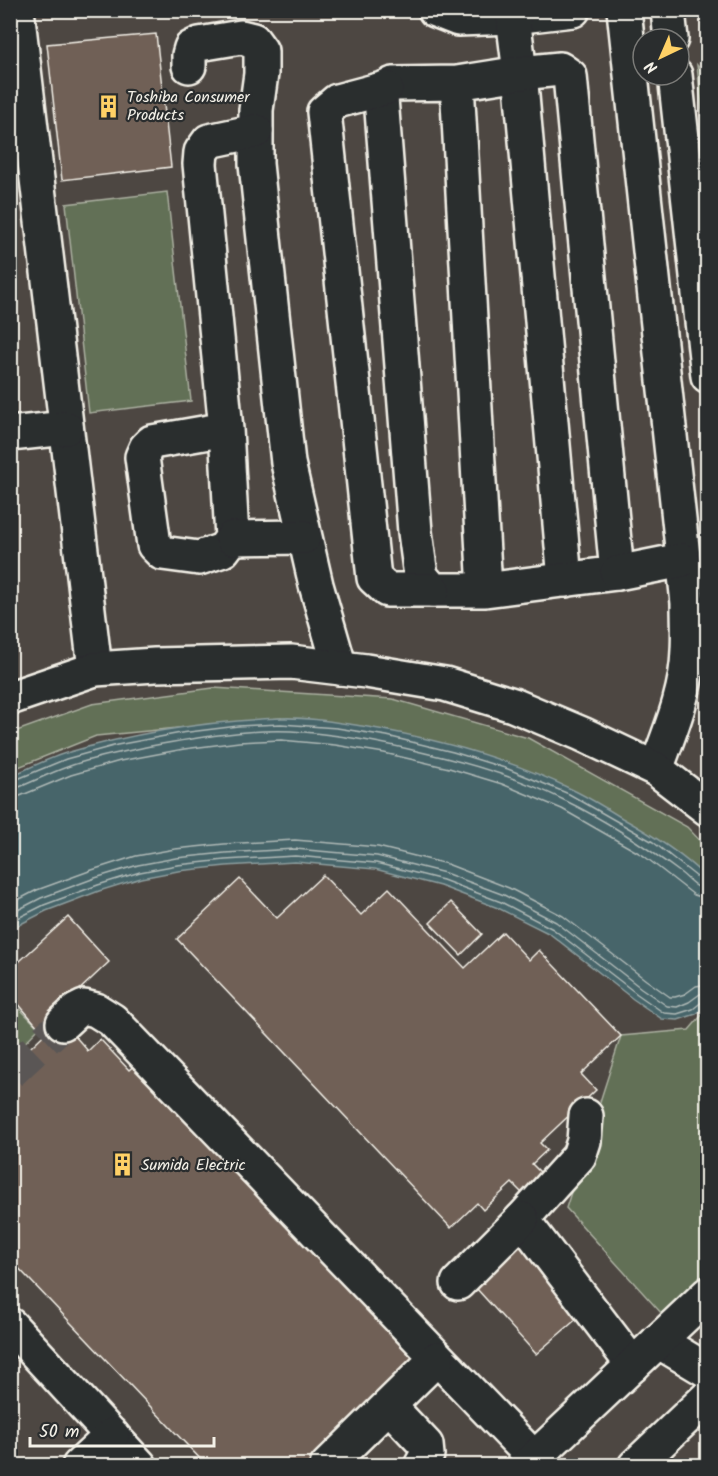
<svg xmlns="http://www.w3.org/2000/svg" width="718" height="1476" viewBox="0 0 718 1476" font-family="Kalam,sans-serif">
	<style>
		.built { fill: #4e4743; fill-rule: evenodd }
		.green { fill: #626f57; stroke: #abb0a0; stroke-width: 1.5 }
		.water { fill: #47656b; stroke: #8c9d9d; stroke-width: 1.5 }
		.lines { fill: none; stroke-linecap: round; stroke-linejoin: round }
		.shore { stroke: #afb9b6; stroke-width: 1.5 }
		.building { fill: #706057; stroke: #f4f1e8; stroke-width: 1.5 }
		.minor-tunnel { stroke: #5a5754; stroke-width: 33; stroke-dasharray: 33 16; stroke-linecap: butt }
		.minor-casing { stroke: #f4f1e8; stroke-width: 38 }
		.minor { stroke: #2a2d2e; stroke-width: 33 }
		.labels { text-anchor: middle; dominant-baseline: central; stroke-width: 4.5; stroke-linejoin: round; paint-order: stroke }
		.poi-label { font-size: 16px; fill: #f4f1e8; stroke: #2a2d2e; text-anchor: start }
	</style>
	<rect width="100%" height="100%" fill="#3f3c3a"/>
	<filter id="ink" filterUnits="userSpaceOnUse"><feTurbulence type="fractalNoise" baseFrequency=".0167" numOctaves="2"/><feDisplacementMap in="SourceGraphic" scale="12" xChannelSelector="R" yChannelSelector="G"/><feConvolveMatrix kernelMatrix="1 2 1 2 8 2 1 2 1" color-interpolation-filters="sRGB"/></filter>
	<g filter="url(#ink)">
		<path class="built" d="M11,11h696v1454h-696zM643,39h36v36h-36z"/>
		<g class="green">
			<polygon points="697,65 707,77 707,155"/>
			<polygon points="167,192 191,401 89,413 66,204"/>
			<polygon points="213,688 393,699 528,738 687,827 707,848 707,879 281,718 96,736 11,770 11,733 92,704"/>
			<polygon points="10,999 39,1028 11,1057 10,1057"/>
			<polygon points="707,1009 707,1272 663,1315 566,1208 621,1036 689,1030"/>
		</g>
		<path class="water" d="M281,718c27,-1 54,4 81,8 72,12 143,31 209,63 17,8 35,19 51,29 31,17 60,36 85,60v127l-11,9 -18,6 -16,-1 -29,-20 -83,-65 -52,-26 -58,-22 -65,-17 -80,-7 -69,4 -48,5 -37,7 -42,13 -53,20 -35,18v-153c18,-8 36,-17 55,-23 70,-21 142,-32 215,-35z"/>
		<g class="lines">
			<g class="shore">
				<polyline points="10,781 15,780 66,759 117,745 181,733 238,726 281,724 337,728 387,736 453,752 508,769 569,794 653,842 702,881 708,882"/>
				<path d="M10,788h7c17,-7 33,-15 50,-21 27,-10 56,-15 84,-21 44,-8 95,-17 140,-15 45,3 90,11 134,22 48,11 97,26 141,48 41,20 79,45 115,72 9,7 15,16 27,17"/>
				<polyline points="10,797 20,796 71,775 120,761 184,749 239,742 281,740 335,745 384,753 449,768 502,784 562,809 644,856 694,895 708,899"/>
				<polyline points="10,904 37,890 92,870 136,856 175,849 224,844 295,840 378,847 447,864 509,888 563,916 646,980 670,997 675,997 685,994 696,986 708,984"/>
				<polyline points="10,914 41,898 95,878 138,865 176,858 225,853 295,849 377,856 445,873 504,895 556,922 641,988 667,1006 677,1007 689,1002 700,994 708,993"/>
				<polyline points="10,922 44,905 98,885 140,872 177,865 225,860 295,856 376,863 443,880 501,902 553,929 637,994 664,1013 677,1014 693,1009 703,1001 708,1001"/>
			</g>
		</g>
		<g class="building">
			<polygon points="156,34 171,167 62,180 47,44"/>
			<polygon points="323,875 361,915 389,888 465,968 503,932 529,960 539,950 621,1036 581,1074 596,1090 540,1143 547,1150 532,1164 548,1180 528,1199 512,1183 483,1210 477,1203 451,1228 177,939 240,879 277,918"/>
			<polygon points="451,902 482,934 461,955 430,923"/>
			<polygon points="68,917 109,962 39,1028 10,994 10,970"/>
			<polygon points="60,1019 88,1051 100,1039 129,1070 138,1062 423,1360 312,1466 207,1466 10,1259 10,1067"/>
			<polygon points="528,1236 587,1310 536,1354 476,1288"/>
		</g>
		<g class="lines">
			<polyline class="minor-tunnel" points="10,1073 63,1023"/>
			<defs>
				<g id="minor">
					<polyline points="17,10 95,669"/>
					<polyline points="435,10 458,19 513,17 573,10"/>
					<path d="M624,10l64,593c0,16 1,32 0,47 -1,42 -18,81 -32,119"/>
					<polyline points="668,10 671,39"/>
					<polyline points="513,17 520,73 565,580"/>
					<polyline points="189,66 189,55 191,48 199,44 241,37 253,40 261,51 261,74 256,110 256,164 288,463 316,585 340,668"/>
					<polyline points="675,75 708,376"/>
					<polyline points="457,83 485,590 617,573 570,76 560,69 520,73 457,83 393,84 386,88 381,98 415,532 421,576 433,590 485,590"/>
					<polyline points="386,88 337,101 324,112 374,578 387,590 433,590"/>
					<polyline points="226,429 152,442 146,448 142,457 154,545 162,553 199,558 223,550 232,538 226,429 200,164 201,152 209,141 256,131"/>
					<polyline points="10,434 66,428"/>
					<polyline points="232,538 304,537"/>
					<polyline points="617,573 682,560"/>
					<polyline points="10,698 95,669 155,665 291,662 366,671 445,684 513,705 582,734 656,769 708,809"/>
					<polyline points="63,1023 76,1011 84,1007 96,1010 112,1020 534,1458"/>
					<polyline points="586,1116 584,1141 579,1156 522,1219 633,1365"/>
					<polyline points="458,1283 522,1219"/>
					<polyline points="10,1325 140,1466"/>
					<polyline points="658,1341 708,1371"/>
					<polyline points="389,1406 426,1445 427,1455 421,1466"/>
					<polyline points="79,1466 112,1435"/>
					<polyline points="327,1466 437,1358"/>
					<polyline points="526,1466 708,1294"/>
					<polyline points="635,1466 708,1397"/>
				</g>
			</defs>
			<use href="#minor" class="minor-casing"/>
			<use href="#minor" class="minor"/>
		</g>
	</g>
	<defs>
		<symbol id="building-bare" viewBox="-9 -9 18 18"><path d="M-4-6H4V6H1V3H-1V6H-4ZM-2.5-4.3h1.7v1.8h-1.7ZM.8-4.3h1.7v1.8H.8ZM-2.5-1h1.7V.8h-1.7ZM.8-1h1.7V.8H.8Z" fill="#ffd166" stroke="#2a2d2e" stroke-width="2.5" paint-order="stroke"/></symbol>
	</defs>
	<g fill-rule="evenodd">
		<use href="#building-bare" x="92" y="90" width="33" height="33"/>
		<use href="#building-bare" x="106" y="1148" width="33" height="33"/>
	</g>
	<g class="labels">
		<g class="poi-label">
			<text x="127" y="97">Toshiba Consumer<tspan x="127" dy="18">Products</tspan></text>
			<text x="141" y="1165">Sumida Electric</text>
		</g>
	</g>
	<rect width="718" height="1476" fill="none" stroke="#2a2d2e" stroke-width="36"/>
	<rect x="18" y="18" width="682" height="1440" fill="none" stroke="#f4f1e8" stroke-width="2" filter="url(#ink)"/>
	<g transform="translate(661 57) rotate(224)"><circle r="28" fill="#2a2d2e" stroke="#7b7b78" stroke-width="1.5"/>
	<path d="M0-4.5L10 22L0 15L-10 22Z" fill="#ffd166"/>
	<text y="-9" font-size="16" font-weight="bold" text-anchor="middle" fill="#f4f1e8">N</text>
	</g>
	<path d="M30 1437v9h184v-9" fill="none" stroke="#f4f1e8" stroke-width="3"/>
	<text x="39" y="1437" font-size="18" fill="#f4f1e8" stroke="#2a2d2e" stroke-width="4.5" paint-order="stroke">50 m</text>
</svg>
